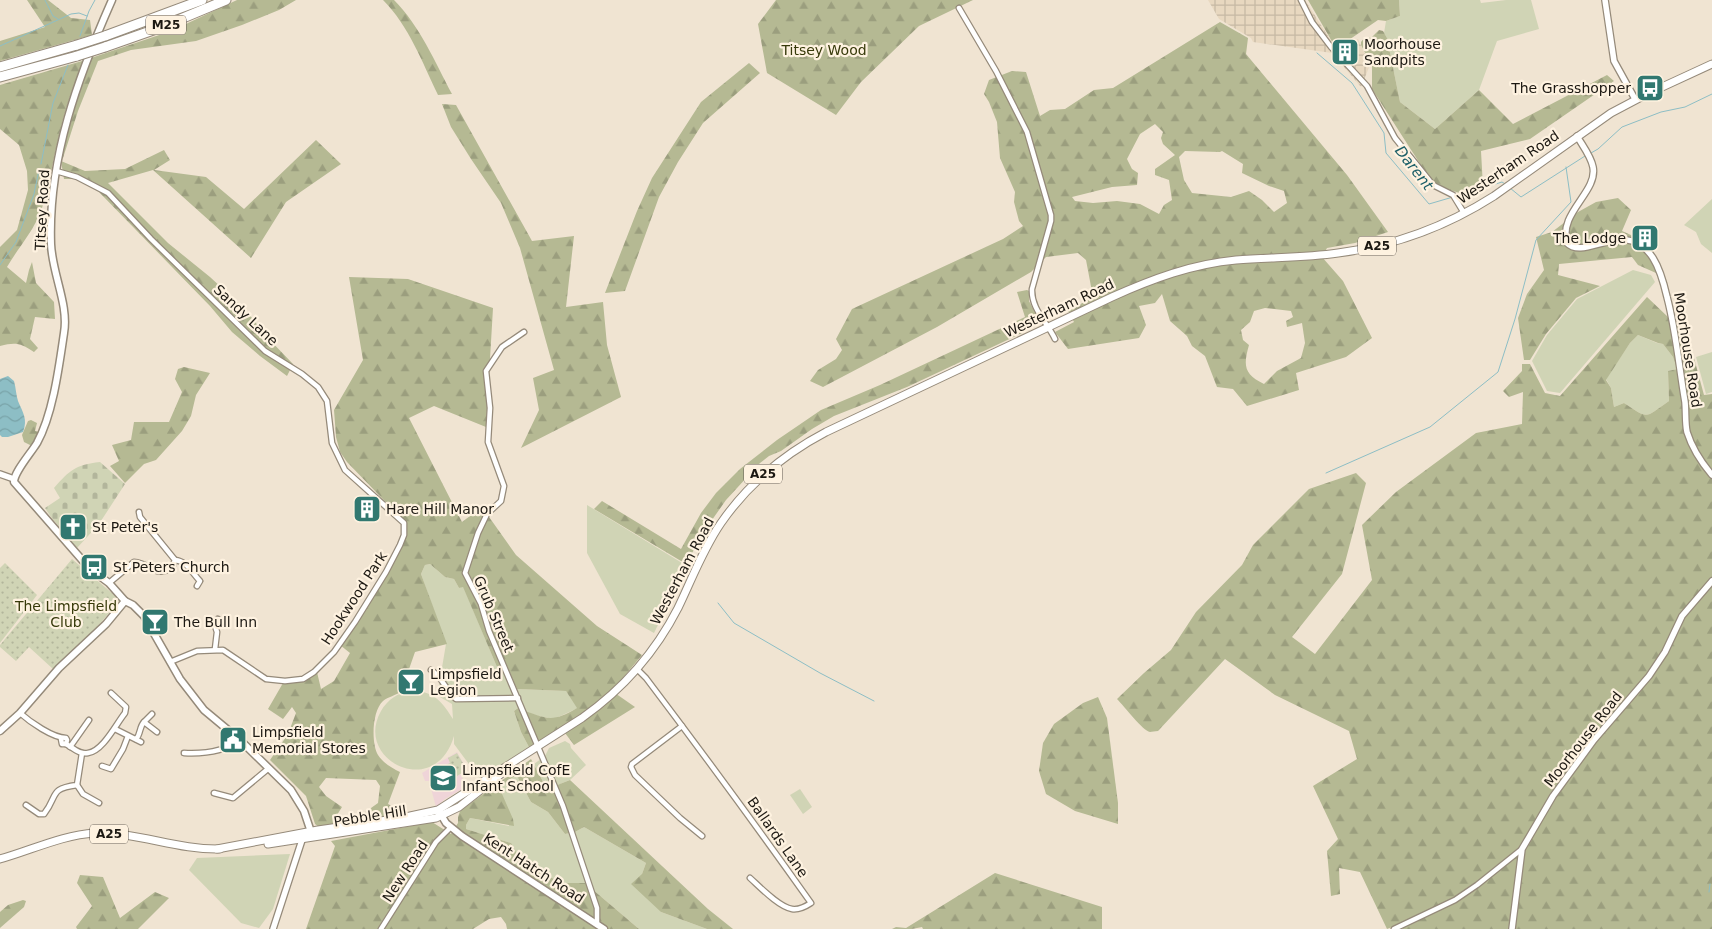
<svg xmlns="http://www.w3.org/2000/svg" width="1712" height="929" viewBox="0 0 1712 929" font-family="'DejaVu Sans',sans-serif">
	<style>
		.industrial { fill: url(#industrial-grid) }
		.education { fill: #efd4d8 }
		.green { fill: #d0d4b5 }
		.forest { fill: url(#forest-firs); fill-rule: evenodd }
		.cemetery { fill: url(#cemetery-stones) }
		.park { fill: url(#park-dots) }
		.water { fill: url(#water-waves) }
		.lines { fill: none; stroke-linecap: round; stroke-linejoin: round }
		.stream { stroke: #8dbec5; stroke-width: 1 }
		.minor-casing { stroke: #958a7a; stroke-width: 7 }
		.tertiary-casing { stroke: #958a7a; stroke-width: 8 }
		.secondary-casing { stroke: #958a7a; stroke-width: 9 }
		.primary-casing { stroke: #958a7a; stroke-width: 9 }
		.motorway-casing { stroke: #958a7a; stroke-width: 11 }
		.minor { stroke: #fff; stroke-width: 4.5 }
		.tertiary { stroke: #fff; stroke-width: 5.5 }
		.secondary { stroke: #fff; stroke-width: 6 }
		.primary { stroke: #fff; stroke-width: 7 }
		.motorway { stroke: #fff; stroke-width: 9 }
		.motorway-bridge-casing { stroke: #958a7a; stroke-width: 11; stroke-linecap: butt }
		.motorway-bridge { stroke: #fff; stroke-width: 9 }
		.labels { text-anchor: middle; dominant-baseline: central; stroke-width: 4.5; stroke-linejoin: round; paint-order: stroke }
		.shield { fill: #fef2e0; stroke: #605950; stroke-width: 1 }
		.shield-label { font-size: 12px; font-weight: bold; fill: #1c1812 }
		.poi-label { font-size: 14px; fill: #1c1812; stroke: #fef2e0; text-anchor: start }
		.park-label { font-size: 14px; fill: #373a0a; stroke: #fef2e0 }
		.street-label { font-size: 14px; fill: #1c1812; stroke: #fef2e0 }
		.water-label { font-size: 15px; font-style: italic; fill: #1b5e67; stroke: #fef2e0 }
	</style>
	<defs>
		<pattern id="industrial-grid" width="8" height="8" patternUnits="userSpaceOnUse" patternTransform="scale(1.25)"><rect width="8" height="8" fill="#e8d8c0"/><path d="M0 4h8M4 0v8" fill="none" stroke="#c6b9a4"/></pattern>
		<pattern id="forest-firs" width="22" height="20" patternUnits="userSpaceOnUse" patternTransform="scale(1.25)"><rect width="22" height="20" fill="#b5b993"/><path d="M5 1l3.5 6h-7zM16 11l3.5 6h-7z" fill="#9b9e7e"/></pattern>
		<pattern id="cemetery-stones" width="16" height="16" patternUnits="userSpaceOnUse" patternTransform="scale(1.25)"><rect width="16" height="16" fill="#d0d4b5"/><path d="M2 7V4a2 2 0 0 1 4 0v3zM10 15v-3a2 2 0 0 1 4 0v3z" fill="#b2b59b"/></pattern>
		<pattern id="park-dots" width="8" height="8" patternUnits="userSpaceOnUse" patternTransform="scale(1.25)"><rect width="8" height="8" fill="#d0d4b5"/><path d="M2 2h.1M6 6h.1" fill="none" stroke="#b2b59b" stroke-width="1.8" stroke-linecap="round"/></pattern>
		<pattern id="water-waves" width="16" height="10" patternUnits="userSpaceOnUse" patternTransform="scale(1.25)"><rect width="16" height="10" fill="#8dbec5"/><path d="M0 5q4-4 8 0t8 0" fill="none" stroke="#79a3a8"/></pattern>
	</defs>
	<rect width="100%" height="100%" fill="#f0e4d2"/>
	<polygon class="industrial" points="1208,0 1305,0 1337,50 1358,39 1370,65 1361,87 1332,53 1253,42 1251,38 1219,19"/>
	<polygon class="education" points="457,752 467,770 460,774 467,786 445,799 436,807 429,781 425,781 422,773"/>
	<g class="green">
		<polygon points="1399,0 1480,0 1481,3 1506,0 1531,0 1539,29 1497,41 1479,90 1435,129 1400,102 1387,38 1384,33 1386,21 1400,16"/>
		<polygon points="1712,199 1712,253 1701,244 1696,232 1684,225"/>
		<polygon points="1633,270 1651,275 1655,282 1560,393 1547,391 1532,361 1547,335 1577,299"/>
		<path d="M1638,335l19,8 6,1 10,13 4,12 -9,2 1,30c-25,17 -19,19 -45,2l-10,4 -3,-19 -5,-9 24,-36z"/>
		<polygon points="1712,352 1712,392 1706,394 1696,357"/>
		<polygon points="587,505 687,566 654,633 620,614 587,553"/>
		<path d="M430,564l15,13 9,2 5,9 4,-2 34,81 10,-2 10,24 49,2 12,17 -24,11 -16,-3 -20,-8 -4,3 7,21 9,17 -42,26 -8,4 -26,-35v-8c-19,65 -101,24 -73,-25 6,-11 18,-19 30,-20 23,-1 32,12 42,28l-1,-15 -12,-7 -2,-6 8,-47 -25,-70 4,-9z"/>
		<polygon points="565,741 570,744 571,748 586,765 570,780 547,789 534,764 545,756 549,748"/>
		<polygon points="515,776 518,778 531,802 548,812 565,834 575,832 584,827 646,863 642,874 661,912 707,929 639,929 585,883 565,883 511,863 511,843 466,829 466,825 470,818 509,826 499,787"/>
		<polygon points="800,789 812,807 803,814 790,795"/>
		<polygon points="290,854 273,909 259,928 241,923 189,870 197,858"/>
	</g>
	<g class="forest">
		<polygon points="27,0 48,0 71,18 90,20 92,35 0,61 0,41 45,27"/>
		<polygon points="237,0 296,0 279,10 242,25 196,41 131,50 98,61 78,111 63,158 60,159 72,112 91,58 171,31"/>
		<path d="M383,0h11c26,26 41,62 58,94l-14,1c-16,-33 -29,-69 -55,-95z"/>
		<polygon points="776,0 973,0 919,26 861,82 836,115 767,73 758,24"/>
		<polygon points="1308,0 1399,0 1400,16 1386,21 1378,20 1340,46 1334,45"/>
		<path d="M1220,22l28,16 -2,16 101,121 41,57 -33,11 -28,5 -5,9 21,24 29,57 -26,19 -50,16 3,17 -52,16 -14,-17 -16,-2 -12,-31 -13,-10 -5,-10 -17,-15 -8,-27 -7,9 -16,3 7,19 -7,13 -71,11 -13,-17 19,-10 -6,-11 25,-14 -7,-37 -8,-7 -32,4 -15,15 -94,55 -114,60 -13,-6 8,-11 18,-11 6,-9 -6,-11 16,-30 151,-70 20,-13 -4,-5 -5,-19 1,-10 -15,-34 -3,-36 -8,-20 -5,-8 5,-14 23,-9 14,1 14,44 10,-6 15,-1 29,-19 19,-2zM1155,124l8,8 -2,6 2,6 12,11 -20,14v6l14,5 3,20 -8,5 -5,9 -19,-10 -23,-3 -24,2 -18,-2 -3,-4 40,-10 25,-2 1,-12 -6,-4 -5,-10 13,-25zM1185,151l35,1 2,-1 21,13 -1,9 27,13 15,5 3,12 -13,9 -12,-12 -13,-9 -18,6 -39,-4 -8,-13 -5,-23zM1265,308l26,3 2,6 -7,4 1,6 15,-4 3,20 -4,15 -24,13 -13,13c-20,-10 -21,-18 -15,-39l-6,-5 -2,-10 9,-8 4,-11z"/>
		<polygon points="1379,30 1383,31 1387,38 1400,102 1435,129 1479,90 1513,124 1607,75 1614,81 1530,139 1481,151 1483,187 1462,194 1433,184 1372,89 1372,66 1361,45 1361,42 1365,37 1371,38"/>
		<path d="M82,61l1,2c-11,25 -19,50 -25,77 -6,24 -9,48 -17,71 -8,21 -23,37 -34,56l19,16 3,-13 3,-8 4,21 18,19 1,17 -20,-2 -5,22 8,9 -4,4c-14,-9 -18,-10 -34,-6v-99l17,-17 11,-40 -1,-19 -8,-26 -19,-16v-44z"/>
		<polygon points="749,63 760,73 703,123 678,162 659,197 625,291 605,293 637,211 652,178 701,102"/>
		<polygon points="442,104 456,105 532,241 574,236 566,307 603,302 607,345 621,397 521,448 539,410 533,378 554,370 520,248 501,203 471,159 451,127"/>
		<polygon points="316,140 341,164 286,202 251,258 153,170 108,183 168,243 210,277 245,309 266,336 293,364 287,376 260,356 232,332 210,306 99,192 78,179 64,179 61,161 85,171 125,169 164,150 170,160 154,170 206,177 244,209"/>
		<polygon points="1618,198 1631,210 1622,231 1653,245 1656,273 1638,265 1632,257 1559,264 1558,275 1600,286 1576,298 1546,334 1530,360 1524,360 1518,318 1527,294 1544,270 1536,237 1552,232 1578,212 1596,202"/>
		<path d="M349,277l59,2 85,29 -7,119 -52,-21 -25,12 53,104 20,-15 34,48 81,71 45,29 -30,36 23,16 -61,38 -12,-16 -32,20 -9,-17 -7,-21 4,-3c27,10 33,16 59,0l-11,-17 -49,-2 -10,-23 -10,1 -34,-80 -4,1 -5,-9 -9,-2 -15,-13 -5,1 -4,9 26,70 -32,8 -14,40c-5,3 -13,5 -18,9 -11,10 -12,42 -5,54 5,8 14,13 22,17l-12,32 14,7 -1,3 -82,13 -4,-3 -9,-28 -36,-36 18,-26 8,-21 -4,-6 -9,12 -15,-10 15,-26 20,-2 14,-9 4,17 13,-8 16,-28 -10,-8 62,-101 -1,-18 2,-6 -56,-58 -7,-10 -4,-15 -2,-27 29,-50zM326,778l50,2 4,6 -2,17 -14,10 -25,5 -2,-3 5,-8 -16,-11 -7,-9z"/>
		<polygon points="1027,290 1029,291 1029,301 1040,322 1022,333 907,387 834,416 812,429 781,451 769,456 760,463 726,500 705,530 686,564 594,509 602,501 681,549 701,513 716,493 740,469 777,440 821,410 880,385 1025,317 1017,292"/>
		<path d="M1647,297l41,39 16,59 8,-1v535h-309l-1,-6 -15,6 -27,-57 -21,-4 1,26 -9,2 -4,-45 11,-12 -25,-53 44,-27 -8,-28 -74,-36 -50,-36 -67,72c-3,0 -6,1 -8,1 -7,-1 -26,-26 -33,-33l27,-26 27,-23 25,-38 46,-47 11,-20 56,-56 47,-16 10,10 -24,91 -50,63 23,17 57,-74 -10,-55 34,-33 80,-59 46,-9 1,-32 -14,5 -6,-6 19,-20v-7h8l15,29 15,3zM1638,335l20,8 5,1 10,13 4,12 -9,2 1,30c-25,17 -19,19 -45,2l-10,4 -3,-19 -5,-8 24,-37z"/>
		<polygon points="184,367 210,373 196,395 191,416 182,431 156,460 144,464 125,483 110,466 119,461 112,445 131,440 134,422 169,422 182,392 175,379 178,369"/>
		<polygon points="31,420 37,423 35,431 40,432 32,446 24,442 22,435 28,421"/>
		<polygon points="1098,697 1107,718 1118,803 1118,824 1075,811 1046,794 1039,771 1043,743 1054,724 1083,703"/>
		<polygon points="531,759 547,789 570,780 708,909 733,929 707,929 661,912 631,884 642,874 646,863 584,827 575,832 565,834 548,812 531,802 518,778 515,776 499,787 513,819 514,826 470,818 466,825 466,829 511,843 517,854 512,863 565,883 585,883 639,929 507,929 506,924 501,917 489,919 473,929 306,929 335,846 331,841 432,822 451,834 458,823 458,817 460,811"/>
		<polygon points="995,873 1102,907 1102,929 923,929 922,927 912,929 892,929 896,927 906,928"/>
		<polygon points="80,875 103,877 120,918 155,892 169,898 138,929 77,929 76,927 92,906 77,883"/>
		<polygon points="23,900 26,901 24,907 0,928 0,912 8,905"/>
	</g>
	<path class="cemetery" d="M100,462l25,22 -26,40 -22,24 -26,-31 -6,-9 15,-10 -6,-10c16,-18 21,-23 46,-26z"/>
	<g class="park">
		<polygon points="72,559 120,600 86,640 53,669 29,647 16,661 0,647 0,645"/>
		<polygon points="5,563 37,595 0,643 0,568"/>
		<polygon points="457,753 467,770 457,776 455,771 449,770 446,765 450,763 448,758"/>
	</g>
	<path class="water" d="M8,376l6,5c2,7 2,14 4,20 5,12 10,18 5,31l-15,5h-6l-2,-2v-56z"/>
	<g class="lines">
		<g class="stream">
			<polyline points="45,0 53,16 58,19"/>
			<polyline points="80,36 89,11 95,0"/>
			<polyline points="0,46 71,14 79,13 87,16"/>
			<polyline points="1317,53 1352,83 1384,133 1386,153 1429,204 1453,197"/>
			<polyline points="1591,153 1598,149 1622,127 1661,112 1685,107 1712,94"/>
			<polyline points="41,164 53,103 68,65"/>
			<polyline points="1510,188 1521,197 1585,156"/>
			<polyline points="1457,196 1502,182 1505,184"/>
			<polyline points="0,265 16,242 34,194 39,170"/>
			<polyline points="1326,473 1430,427 1498,372 1515,319 1536,240 1571,202 1566,167"/>
			<polyline points="718,603 734,623 820,673 874,701"/>
			<polyline points="1709,892 1710,884"/>
		</g>
		<defs>
			<g id="minor">
				<polyline points="1301,0 1312,22 1331,47 1367,86 1395,138 1433,185 1453,195 1464,213"/>
				<path d="M959,8l37,63 31,61 24,83v6l-19,68c-1,20 15,33 23,50"/>
				<polyline points="56,171 77,177 108,193 151,239 265,351 302,374 318,387 327,401 332,443 345,470 404,523 404,535 400,545 386,572 355,622 334,652 314,672 303,679 285,681 266,679 223,650 197,651 170,662"/>
				<polyline points="524,332 502,347 486,371 490,408 488,442 504,486 501,501 487,514 478,533 465,573 481,604 489,631 563,806 597,908 597,925"/>
				<path d="M175,560c12,1 17,13 25,21l-3,5"/>
				<path d="M109,583l25,-21c17,1 20,16 38,6l3,-8 -35,-43 -1,-5"/>
				<polyline points="215,649 217,632 215,626 218,619"/>
				<path d="M637,669l9,9c56,74 111,149 165,225 -6,4 -12,7 -19,6 -13,-2 -32,-22 -42,-31"/>
				<path d="M431,670c11,6 15,21 25,29l62,-1"/>
				<path d="M20,713c10,9 33,25 46,25l1,2 -1,4"/>
				<polyline points="144,722 152,714"/>
				<polyline points="682,726 632,764 631,767 635,775 680,818 702,836"/>
				<polyline points="115,729 141,742"/>
				<path d="M61,739l1,5h4c7,4 14,11 22,9 15,-2 28,-29 37,-40l1,-6 -15,-14"/>
				<path d="M136,739c5,-5 3,-12 8,-17l13,10"/>
				<polyline points="70,747 89,720"/>
				<path d="M184,753c20,1 40,-1 56,-13"/>
				<polyline points="102,766 111,769 123,749 128,736"/>
				<polyline points="77,785 83,794 99,803"/>
				<polyline points="214,793 233,798 269,768"/>
				<path d="M26,805l13,9h5c15,-19 4,-25 33,-29l5,-32"/>
				<polyline points="381,929 436,842 451,827"/>
				<polyline points="1394,929 1455,900 1477,885 1522,849"/>
			</g>
			<g id="tertiary">
				<polyline points="1605,0 1614,61 1635,99"/>
				<path d="M1577,136c5,9 14,20 16,31 5,25 -35,46 -26,76 18,19 59,-27 86,15 7,11 11,26 14,39 9,34 12,70 18,105 1,10 0,21 2,30 5,16 14,30 25,43"/>
				<polyline points="0,474 14,479"/>
				<polyline points="273,929 302,840"/>
				<polyline points="1512,929 1522,849 1553,796 1594,740 1649,676 1665,652 1682,616 1712,581"/>
			</g>
			<g id="secondary">
				<path d="M112,0c-34,77 -64,158 -61,244 1,29 18,61 13,89 -5,34 -11,81 -27,110 -6,10 -23,29 -23,39l76,87 19,14 16,18 8,4 11,11 36,63 24,31 36,30 51,50 13,21 7,21 -2,3"/>
				<polyline points="0,731 20,713 59,668 106,624 125,601"/>
				<polyline points="440,813 446,823 462,836 604,929"/>
			</g>
			<g id="primary">
				<polyline points="268,844 436,818 459,807 501,774"/>
				<path d="M217,849l101,-19 83,-12 37,-8 144,-92c41,-29 73,-65 96,-110 14,-29 25,-59 43,-85 27,-39 63,-69 105,-91l286,-135c40,-18 80,-33 124,-37 34,-3 68,-2 102,-7 55,-7 109,-27 156,-57l117,-83 36,-19 65,-30"/>
				<path d="M0,859c32,-9 62,-24 95,-26 43,-1 82,17 125,16"/>
			</g>
			<g id="motorway">
				<polyline points="105,36 202,0"/>
				<polyline points="105,47 159,28 226,0"/>
				<polyline points="0,67 77,45"/>
				<polyline points="0,77 77,56"/>
			</g>
		</defs>
		<use href="#minor" class="minor-casing"/>
		<use href="#tertiary" class="tertiary-casing"/>
		<use href="#secondary" class="secondary-casing"/>
		<use href="#primary" class="primary-casing"/>
		<use href="#motorway" class="motorway-casing"/>
		<use href="#minor" class="minor"/>
		<use href="#tertiary" class="tertiary"/>
		<use href="#secondary" class="secondary"/>
		<use href="#primary" class="primary"/>
		<use href="#motorway" class="motorway"/>
		<defs>
			<g id="motorway-bridge">
				<polyline points="77,45 105,36"/>
				<polyline points="77,56 105,47"/>
			</g>
		</defs>
		<use href="#motorway-bridge" class="motorway-bridge-casing"/>
		<use href="#motorway-bridge" class="motorway-bridge"/>
	</g>
	<defs>
		<symbol id="building-square" viewBox="-11 -11 22 22"><rect x="-9" y="-9" width="18" height="18" rx="4" fill="#317870" stroke="#fef2e0"/><path d="M-4-6H4V6H1V3H-1V6H-4ZM-2.5-4.3h1.7v1.8h-1.7ZM.8-4.3h1.7v1.8H.8ZM-2.5-1h1.7V.8h-1.7ZM.8-1h1.7V.8H.8Z" fill="#fff"/></symbol>
		<symbol id="bus-square" viewBox="-11 -11 22 22"><rect x="-9" y="-9" width="18" height="18" rx="4" fill="#317870" stroke="#fef2e0"/><path d="M-5-6H5V4H4V6H2V4H-2V6H-4V4H-5ZM-3.5-4V0h7V-4ZM-3.5 1.2v1.5H-2V1.2ZM2 1.2v1.5H3.5V1.2Z" fill="#fff"/></symbol>
		<symbol id="church-square" viewBox="-11 -11 22 22"><rect x="-9" y="-9" width="18" height="18" rx="4" fill="#317870" stroke="#fef2e0"/><path d="M-1.2-6h2.4v3.5h3.3v2.4h-3.3V6h-2.4V-.1h-3.3v-2.4h3.3Z" fill="#fff"/></symbol>
		<symbol id="bar-square" viewBox="-11 -11 22 22"><rect x="-9" y="-9" width="18" height="18" rx="4" fill="#317870" stroke="#fef2e0"/><path d="M-6-5H6L.8 .8V4.5H3.5V6h-7V4.5H-.8V.8Z" fill="#fff"/></symbol>
		<symbol id="civic-square" viewBox="-11 -11 22 22"><rect x="-9" y="-9" width="18" height="18" rx="4" fill="#317870" stroke="#fef2e0"/><path d="M-.6-6.5H3V-4.5H.6V-3L4-1V1h2V6H-6V1h2V-1L-.6-3ZM-1.2 2.5V6h2.4V2.5Z" fill="#fff"/></symbol>
		<symbol id="school-square" viewBox="-11 -11 22 22"><rect x="-9" y="-9" width="18" height="18" rx="4" fill="#317870" stroke="#fef2e0"/><path d="M0-5L7-2L0 1L-7-2ZM-4 1L0 2.5L4 1V4Q0 6-4 4Z" fill="#fff"/></symbol>
	</defs>
	<g fill-rule="evenodd">
		<use href="#building-square" x="1329" y="36" width="32" height="32"/>
		<use href="#bus-square" x="1634" y="72" width="32" height="32"/>
		<use href="#building-square" x="1629" y="222" width="32" height="32"/>
		<use href="#building-square" x="351" y="493" width="32" height="32"/>
		<use href="#church-square" x="57" y="511" width="32" height="32"/>
		<use href="#bus-square" x="78" y="551" width="32" height="32"/>
		<use href="#bar-square" x="139" y="606" width="32" height="32"/>
		<use href="#bar-square" x="395" y="666" width="32" height="32"/>
		<use href="#civic-square" x="217" y="724" width="32" height="32"/>
		<use href="#school-square" x="427" y="762" width="32" height="32"/>
	</g>
	<g class="labels">
		<g class="shield">
			<rect x="146" y="15.5" width="40" height="19" rx="4"/>
			<rect x="1358" y="236.5" width="38" height="19" rx="4"/>
			<rect x="744" y="464.5" width="38" height="19" rx="4"/>
			<rect x="90" y="824.5" width="38" height="19" rx="4"/>
		</g>
		<g class="shield-label">
			<text x="166" y="25">M25</text>
			<text x="1377" y="246">A25</text>
			<text x="763" y="474">A25</text>
			<text x="109" y="834">A25</text>
		</g>
		<g class="poi-label">
			<text x="1364" y="44">Moorhouse<tspan x="1364" dy="16">Sandpits</tspan></text>
			<text x="1631" y="88" text-anchor="end">The Grasshopper</text>
			<text x="1626" y="238" text-anchor="end">The Lodge</text>
			<text x="386" y="509">Hare Hill Manor</text>
			<text x="92" y="527">St Peter's</text>
			<text x="113" y="567">St Peters Church</text>
			<text x="174" y="622">The Bull Inn</text>
			<text x="430" y="674">Limpsfield<tspan x="430" dy="16">Legion</tspan></text>
			<text x="252" y="732">Limpsfield<tspan x="252" dy="16">Memorial Stores</tspan></text>
			<text x="462" y="770">Limpsfield CofE<tspan x="462" dy="16">Infant School</tspan></text>
		</g>
		<g class="park-label">
			<text x="824" y="50">Titsey Wood</text>
			<text x="66" y="606">The Limpsfield<tspan x="66" dy="16">Club</tspan></text>
		</g>
		<g class="street-label">
			<text transform="translate(1508 167) rotate(-34)">Westerham Road</text>
			<text transform="translate(42 210) rotate(-87)">Titsey Road</text>
			<text transform="translate(1059 308) rotate(-25)">Westerham Road</text>
			<text transform="translate(246 315) rotate(43)">Sandy Lane</text>
			<text transform="translate(1688 350) rotate(81)">Moorhouse Road</text>
			<text transform="translate(682 571) rotate(-62)">Westerham Road</text>
			<text transform="translate(354 598) rotate(-57)">Hookwood Park</text>
			<text transform="translate(494 614) rotate(67)">Grub Street</text>
			<text transform="translate(1583 739) rotate(-52)">Moorhouse Road</text>
			<text transform="translate(370 816) rotate(-9)">Pebble Hill</text>
			<text transform="translate(778 837) rotate(55)">Ballards Lane</text>
			<text transform="translate(534 868) rotate(33)">Kent Hatch Road</text>
			<text transform="translate(405 871) rotate(-57)">New Road</text>
		</g>
		<g class="water-label">
			<text transform="translate(1414 168) rotate(52)">Darent</text>
		</g>
	</g>
</svg>
